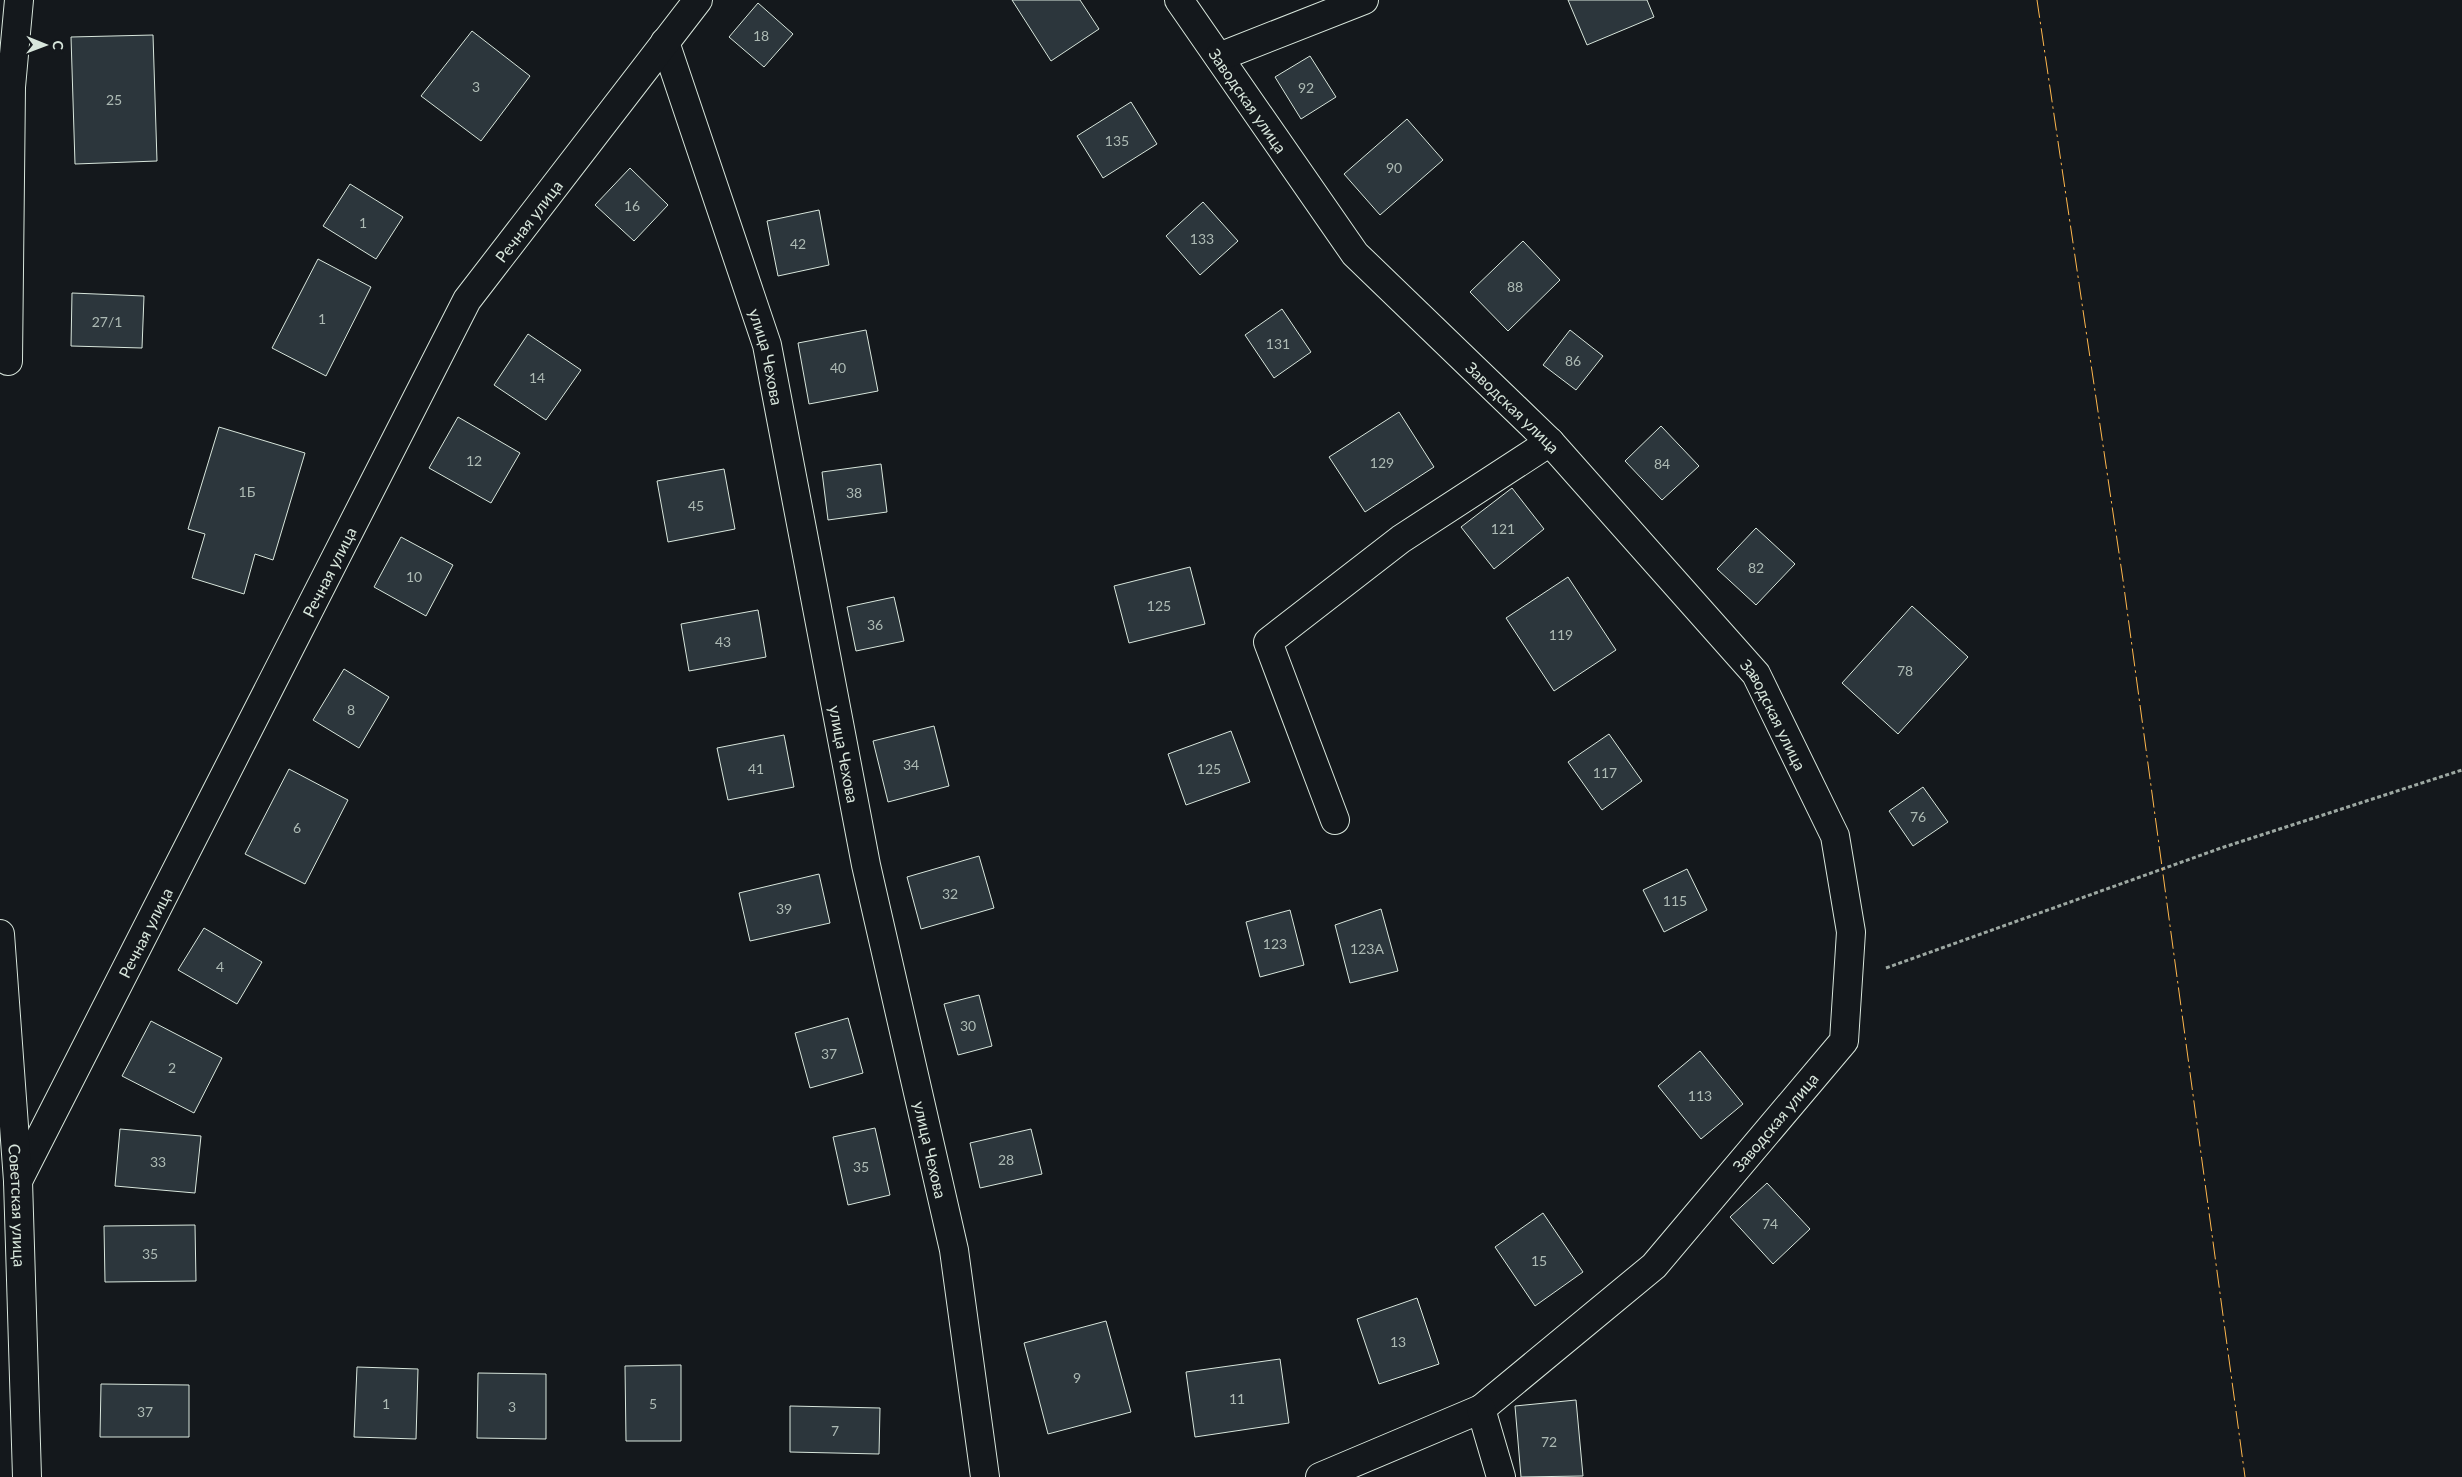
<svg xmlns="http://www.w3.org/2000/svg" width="2462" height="1477" viewBox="0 0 2462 1477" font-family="Lato,sans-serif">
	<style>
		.building { fill: #2c363c; stroke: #d8e6dc }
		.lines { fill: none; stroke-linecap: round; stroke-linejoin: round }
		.minor-casing { stroke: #d8e6dc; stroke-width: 30 }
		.major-casing { stroke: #d8e6dc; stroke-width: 30 }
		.path { stroke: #9da8a2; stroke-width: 3; stroke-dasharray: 4 2.5; stroke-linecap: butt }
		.minor { stroke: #14181c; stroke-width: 28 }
		.major { stroke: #14181c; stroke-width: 28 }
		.power { stroke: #ffb74d; stroke-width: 1; stroke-dasharray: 18 4 2.5 4; stroke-linecap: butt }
		.labels { text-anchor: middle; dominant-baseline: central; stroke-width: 4; stroke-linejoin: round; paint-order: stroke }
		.number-label { font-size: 14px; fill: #adbab4 }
		.street-label { font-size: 16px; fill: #d8e6dc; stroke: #14181c }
	</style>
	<rect width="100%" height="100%" fill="#14181c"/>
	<g class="building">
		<polygon points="1012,0 1080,0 1099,29 1051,61"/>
		<polygon points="1568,0 1647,0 1654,17 1587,45"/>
		<polygon points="758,3 793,34 764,67 729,37"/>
		<polygon points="472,31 530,76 481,141 421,96"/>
		<polygon points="153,35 157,161 75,164 71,37"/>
		<polygon points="1310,56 1336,97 1301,119 1275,77"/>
		<polygon points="1131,102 1157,144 1103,178 1077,136"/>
		<polygon points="1407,119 1443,160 1380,215 1344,174"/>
		<polygon points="630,168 668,205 634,241 595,205"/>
		<polygon points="350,184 403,217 376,259 323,226"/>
		<polygon points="1203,202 1238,241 1200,275 1166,236"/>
		<polygon points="819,210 829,265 778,276 767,221"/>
		<polygon points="1523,241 1560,280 1508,331 1470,292"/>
		<polygon points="318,259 371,287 326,376 272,348"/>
		<polygon points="72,293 144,296 142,348 71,346"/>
		<polygon points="1282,309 1311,352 1274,378 1245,335"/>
		<polygon points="866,330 878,391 809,404 798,343"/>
		<polygon points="1570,330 1603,356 1576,390 1543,365"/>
		<polygon points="528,334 581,370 546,420 494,385"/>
		<polygon points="1399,412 1434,467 1365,512 1329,457"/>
		<polygon points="458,417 520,453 491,503 429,468"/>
		<polygon points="1661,426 1699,466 1662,500 1625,461"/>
		<polygon points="219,427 305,453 273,560 255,554 244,594 192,578 205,534 188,529"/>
		<polygon points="881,464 887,512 828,520 822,472"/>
		<polygon points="724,469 735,529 668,542 657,481"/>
		<polygon points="1512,488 1544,529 1494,569 1461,527"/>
		<polygon points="1756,528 1795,564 1756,605 1717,569"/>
		<polygon points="401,537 453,565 426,616 374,587"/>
		<polygon points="1190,567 1205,624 1129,643 1114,586"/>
		<polygon points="1568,577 1616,650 1554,691 1506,618"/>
		<polygon points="894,597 904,641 856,651 847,607"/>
		<polygon points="1912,606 1968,657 1898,734 1842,683"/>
		<polygon points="758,610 766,657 689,671 681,624"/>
		<polygon points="344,669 389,697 359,748 313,720"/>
		<polygon points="934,726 949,786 888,802 873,741"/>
		<polygon points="1231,731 1250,782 1186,805 1168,754"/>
		<polygon points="1609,734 1642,781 1602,810 1568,762"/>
		<polygon points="784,735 794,787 728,800 717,748"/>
		<polygon points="289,769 348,800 305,884 245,854"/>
		<polygon points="1923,787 1948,822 1913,846 1889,811"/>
		<polygon points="979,856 994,908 921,929 907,877"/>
		<polygon points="1687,869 1707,910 1664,932 1643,890"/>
		<polygon points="819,874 830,923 750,941 739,893"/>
		<polygon points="1381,909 1398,971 1350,983 1335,925"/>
		<polygon points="1290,910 1304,965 1260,977 1246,922"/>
		<polygon points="204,928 262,962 237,1004 178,970"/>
		<polygon points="979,995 992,1046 958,1055 944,1004"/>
		<polygon points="848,1018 863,1073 810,1088 795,1033"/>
		<polygon points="151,1021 222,1058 194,1113 122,1076"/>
		<polygon points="1700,1051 1743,1104 1701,1139 1658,1086"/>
		<polygon points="875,1128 890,1195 848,1205 833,1137"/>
		<polygon points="120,1129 201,1136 195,1193 115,1186"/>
		<polygon points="1031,1129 1042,1174 980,1188 970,1143"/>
		<polygon points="1767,1183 1810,1229 1773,1264 1730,1217"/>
		<polygon points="1543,1213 1583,1272 1535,1306 1495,1247"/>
		<polygon points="195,1225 196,1281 105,1282 104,1226"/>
		<polygon points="1417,1298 1439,1364 1379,1384 1357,1319"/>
		<polygon points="1106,1321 1131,1412 1048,1434 1024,1343"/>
		<polygon points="1280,1359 1289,1423 1195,1437 1186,1372"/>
		<polygon points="681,1365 681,1441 626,1441 625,1366"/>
		<polygon points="357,1367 418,1369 416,1439 354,1437"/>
		<polygon points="478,1373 546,1374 546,1439 477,1438"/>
		<polygon points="101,1384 189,1385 189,1437 100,1437"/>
		<polygon points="1576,1400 1583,1476 1521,1477 1515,1406"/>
		<polygon points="790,1406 880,1408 879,1454 790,1452"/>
	</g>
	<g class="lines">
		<defs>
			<g id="minor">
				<path id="s1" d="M1179,0l176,254 195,188 206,232 79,162 16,96 -7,109 -190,225 -173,143 -161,68"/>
				<path id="s2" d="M665,42l102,303 99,520 88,385 31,227"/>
				<polyline points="1219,57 1364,0"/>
				<polyline points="8,361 11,87 19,0"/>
				<polyline points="1335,820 1268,642 1401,539 1550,442"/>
				<path id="s3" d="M18,1181l449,-881 231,-300"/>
				<polyline points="1481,1409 1501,1477"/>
			</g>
			<g id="major">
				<path id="s4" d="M0,934l18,247 9,296"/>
			</g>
		</defs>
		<use href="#minor" class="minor-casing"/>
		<use href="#major" class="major-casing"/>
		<polyline class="path" points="1886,968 2221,848 2462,770"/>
		<use href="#minor" class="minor"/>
		<use href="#major" class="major"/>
		<polyline class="power" points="2037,0 2123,580 2245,1477"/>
	</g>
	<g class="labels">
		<g class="number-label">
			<text x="761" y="35">18</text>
			<text x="476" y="86">3</text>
			<text x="1306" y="87">92</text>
			<text x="114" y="99">25</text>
			<text x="1117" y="140">135</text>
			<text x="1394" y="167">90</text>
			<text x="632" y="205">16</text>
			<text x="363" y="222">1</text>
			<text x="1202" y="238">133</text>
			<text x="798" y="243">42</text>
			<text x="1515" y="286">88</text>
			<text x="322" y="318">1</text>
			<text x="107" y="321">27/1</text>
			<text x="1278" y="343">131</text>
			<text x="1573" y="360">86</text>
			<text x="838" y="367">40</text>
			<text x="537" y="377">14</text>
			<text x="474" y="460">12</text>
			<text x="1382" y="462">129</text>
			<text x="1662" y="463">84</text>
			<text x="247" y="491">1Б</text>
			<text x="854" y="492">38</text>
			<text x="696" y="505">45</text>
			<text x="1503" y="528">121</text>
			<text x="1756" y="567">82</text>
			<text x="414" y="576">10</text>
			<text x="1159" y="605">125</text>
			<text x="875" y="624">36</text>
			<text x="1561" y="634">119</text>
			<text x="723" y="641">43</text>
			<text x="1905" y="670">78</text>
			<text x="351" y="709">8</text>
			<text x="911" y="764">34</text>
			<text x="756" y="768">41</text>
			<text x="1209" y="768">125</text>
			<text x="1605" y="772">117</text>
			<text x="1918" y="816">76</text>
			<text x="297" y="827">6</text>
			<text x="950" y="893">32</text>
			<text x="1675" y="900">115</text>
			<text x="784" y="908">39</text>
			<text x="1275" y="943">123</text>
			<text x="1367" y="948">123А</text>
			<text x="220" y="966">4</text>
			<text x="968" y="1025">30</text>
			<text x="829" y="1053">37</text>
			<text x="172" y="1067">2</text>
			<text x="1700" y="1095">113</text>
			<text x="1006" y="1159">28</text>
			<text x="158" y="1161">33</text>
			<text x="861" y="1166">35</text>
			<text x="1770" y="1223">74</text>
			<text x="150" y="1253">35</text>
			<text x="1539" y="1260">15</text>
			<text x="1398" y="1341">13</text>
			<text x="1077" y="1377">9</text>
			<text x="1237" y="1398">11</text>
			<text x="386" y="1403">1</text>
			<text x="653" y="1403">5</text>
			<text x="512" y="1406">3</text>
			<text x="145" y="1411">37</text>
			<text x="835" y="1430">7</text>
			<text x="1549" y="1441">72</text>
		</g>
		<g class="street-label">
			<text stroke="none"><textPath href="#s1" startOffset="122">Заводская улица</textPath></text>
			<text stroke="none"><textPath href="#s3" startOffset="1089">Речная улица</textPath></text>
			<text stroke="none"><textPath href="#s2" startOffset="331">улица Чехова</textPath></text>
			<text stroke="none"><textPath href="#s1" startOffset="529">Заводская улица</textPath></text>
			<text stroke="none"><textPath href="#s3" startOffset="684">Речная улица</textPath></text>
			<text stroke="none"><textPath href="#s1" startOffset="934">Заводская улица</textPath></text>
			<text stroke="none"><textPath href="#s2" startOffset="736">улица Чехова</textPath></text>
			<text stroke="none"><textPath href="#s3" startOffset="279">Речная улица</textPath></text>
			<text transform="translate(1775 1122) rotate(-50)">Заводская улица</text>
			<text stroke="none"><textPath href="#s2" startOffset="1141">улица Чехова</textPath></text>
			<text stroke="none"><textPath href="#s4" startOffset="272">Советская улица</textPath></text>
		</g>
	</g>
	<g transform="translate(45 45) rotate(91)" stroke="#14181c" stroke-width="4" paint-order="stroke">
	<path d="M0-4L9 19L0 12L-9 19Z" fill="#d8e6dc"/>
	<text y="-8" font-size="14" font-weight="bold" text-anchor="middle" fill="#d8e6dc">С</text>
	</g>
</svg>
